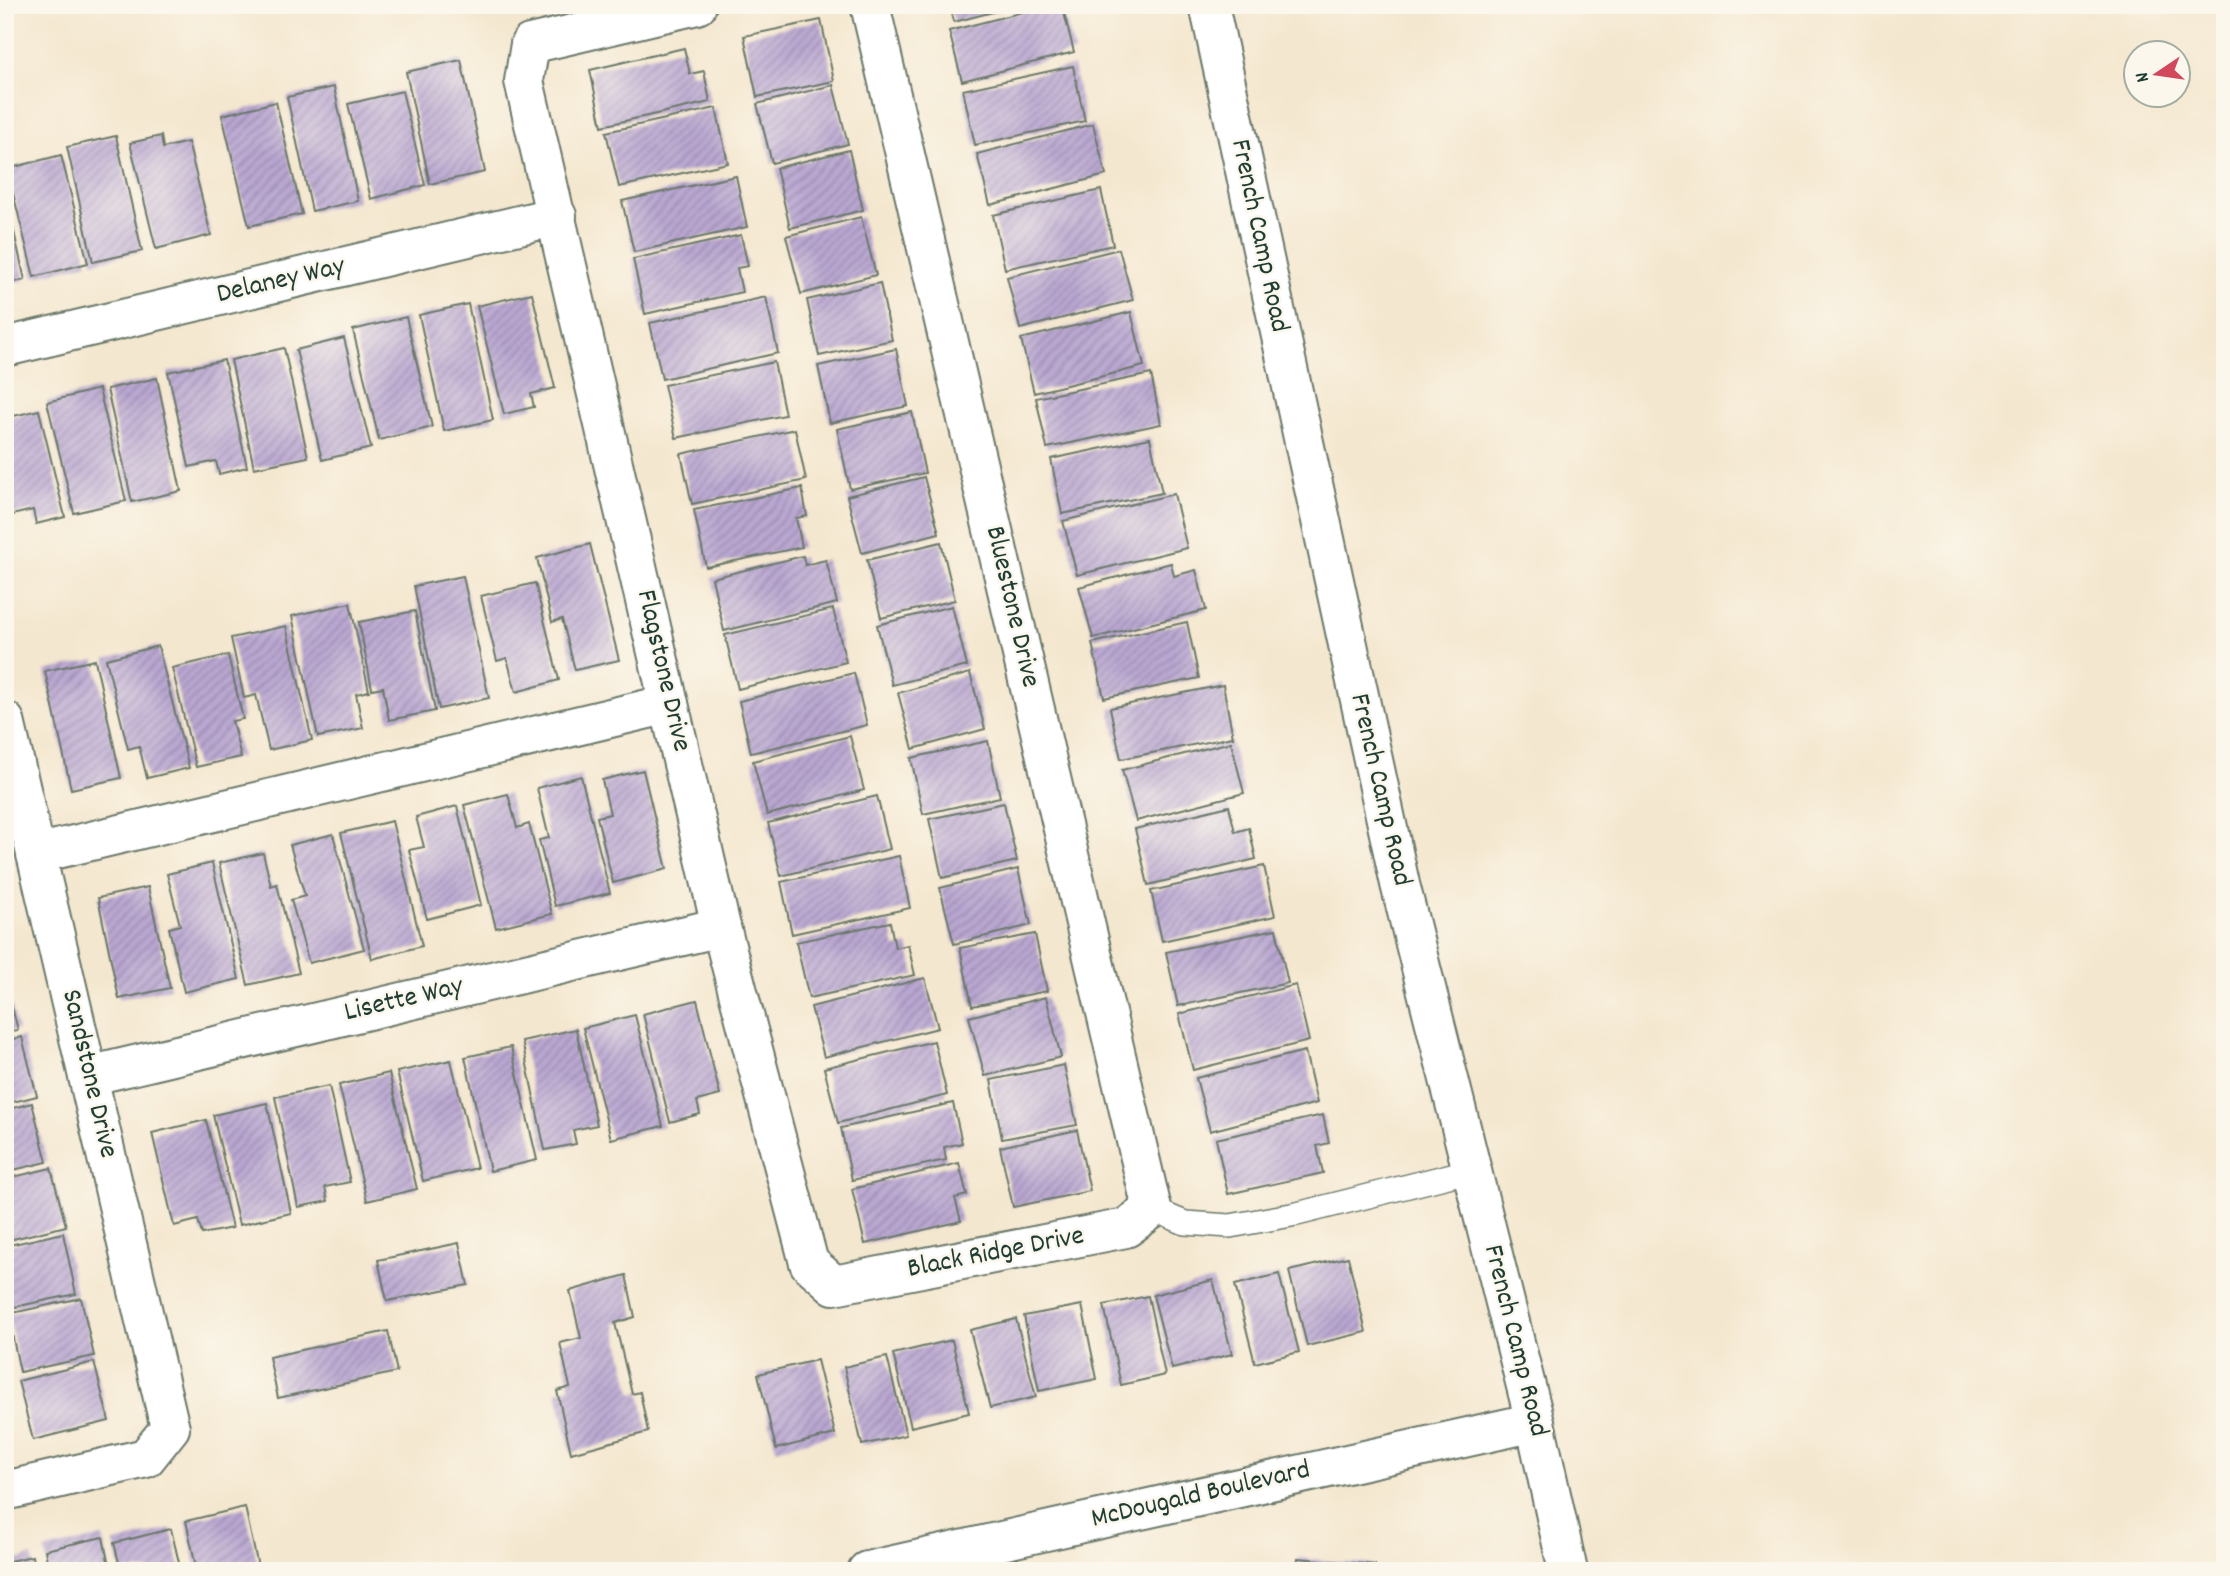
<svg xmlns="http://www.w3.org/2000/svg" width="2230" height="1576" viewBox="0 0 2230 1576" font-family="Dekko,sans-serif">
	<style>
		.building { fill: url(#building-hatch) }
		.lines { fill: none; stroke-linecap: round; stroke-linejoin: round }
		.service-casing { stroke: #6a786a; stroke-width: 26 }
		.minor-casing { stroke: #6a786a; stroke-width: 42 }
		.tertiary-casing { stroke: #6a786a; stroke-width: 42 }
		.service { stroke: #fff; stroke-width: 23 }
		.minor { stroke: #fff; stroke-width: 38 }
		.tertiary { stroke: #fff; stroke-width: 38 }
		.labels { text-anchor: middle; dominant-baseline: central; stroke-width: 5; stroke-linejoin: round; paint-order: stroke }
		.street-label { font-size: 28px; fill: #1f3d34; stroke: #fbf7ec }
	</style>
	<defs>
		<pattern id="building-hatch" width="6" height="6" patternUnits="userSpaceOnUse" patternTransform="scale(1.75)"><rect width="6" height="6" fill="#baa7d2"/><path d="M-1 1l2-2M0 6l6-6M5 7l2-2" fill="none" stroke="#9789ab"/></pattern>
	</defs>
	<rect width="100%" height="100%" fill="#fbf7ec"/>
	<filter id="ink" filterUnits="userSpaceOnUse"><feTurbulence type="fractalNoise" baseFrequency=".0143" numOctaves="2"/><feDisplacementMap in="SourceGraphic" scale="14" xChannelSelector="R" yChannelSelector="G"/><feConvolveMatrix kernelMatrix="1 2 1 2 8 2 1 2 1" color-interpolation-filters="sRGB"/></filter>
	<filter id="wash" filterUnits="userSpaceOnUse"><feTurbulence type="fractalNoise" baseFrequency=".00686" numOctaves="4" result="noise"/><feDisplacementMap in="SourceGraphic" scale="28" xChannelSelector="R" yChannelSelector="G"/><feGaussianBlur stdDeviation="1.57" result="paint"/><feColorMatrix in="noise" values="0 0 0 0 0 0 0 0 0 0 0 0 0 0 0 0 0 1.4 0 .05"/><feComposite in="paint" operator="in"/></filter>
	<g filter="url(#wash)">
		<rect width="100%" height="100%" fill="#f4e7cf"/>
		<g id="blocks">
			<g class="building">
				<polygon points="950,5 1015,5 1016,6 954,22"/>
				<polygon points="1050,5 1062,5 1074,52 962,81 949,31"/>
				<polygon points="821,20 834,81 757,97 744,36"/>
				<polygon points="684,48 690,74 704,71 710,102 602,126 590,70"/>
				<polygon points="461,60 485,172 430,184 406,72"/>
				<polygon points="1073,66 1085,121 975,145 963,90"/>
				<polygon points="833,85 848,144 772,163 757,104"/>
				<polygon points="334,87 358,201 312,211 287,97"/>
				<polygon points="402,91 425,185 371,199 348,104"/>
				<polygon points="276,102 302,214 249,226 222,115"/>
				<polygon points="716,108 728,163 619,187 606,132"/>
				<polygon points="1093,124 1106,175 990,205 977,154"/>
				<polygon points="116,136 142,251 93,262 67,147"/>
				<polygon points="161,136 163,148 188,142 211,235 156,249 130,143"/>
				<polygon points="849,150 863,210 790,228 776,168"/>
				<polygon points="61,155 88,263 34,277 7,169"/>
				<polygon points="736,176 747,227 634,252 622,201"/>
				<polygon points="1101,190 1113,245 1005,269 993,215"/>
				<polygon points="5,193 25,280 5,284"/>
				<polygon points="861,217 876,275 801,294 786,236"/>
				<polygon points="741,235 748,266 737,268 742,292 645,314 633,259"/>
				<polygon points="1119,249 1133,300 1020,329 1007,277"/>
				<polygon points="880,283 892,340 819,356 807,300"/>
				<polygon points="532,293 555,388 531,394 534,407 504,414 477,306"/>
				<polygon points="766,297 778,353 662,379 650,323"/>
				<polygon points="468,304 493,420 444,431 419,315"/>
				<polygon points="1131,312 1144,366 1034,393 1021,339"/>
				<polygon points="406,317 432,427 379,440 353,330"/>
				<polygon points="344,338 371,448 322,460 296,350"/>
				<polygon points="284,348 308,457 254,468 231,360"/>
				<polygon points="896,349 908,406 830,423 818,366"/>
				<polygon points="224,360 247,467 219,474 216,461 189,467 168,372"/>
				<polygon points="774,362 785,415 676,438 664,385"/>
				<polygon points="1151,374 1161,424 1047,448 1036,398"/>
				<polygon points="157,378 181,491 132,502 107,389"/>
				<polygon points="99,389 126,501 74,513 47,402"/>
				<polygon points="39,410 65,517 36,524 33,510 8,516 5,418"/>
				<polygon points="912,412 925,473 850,489 837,429"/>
				<polygon points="795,429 806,480 692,504 681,454"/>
				<polygon points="1150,438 1162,493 1062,514 1051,459"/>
				<polygon points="924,477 939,533 862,553 847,496"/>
				<polygon points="802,488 807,516 796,518 802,547 706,567 694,510"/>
				<polygon points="1174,494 1187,548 1077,575 1063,521"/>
				<polygon points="941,542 955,600 881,618 867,560"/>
				<polygon points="590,544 619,660 575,670 562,619 552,622 537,558"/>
				<polygon points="803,556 805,565 826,560 837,603 724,631 712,578"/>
				<polygon points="1171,563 1174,576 1196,570 1206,610 1093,638 1079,587"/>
				<polygon points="463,576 489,698 439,709 414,586"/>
				<polygon points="535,583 559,680 516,692 507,658 497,661 481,596"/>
				<polygon points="350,603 369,691 356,694 363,728 318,737 292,616"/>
				<polygon points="952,606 967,666 892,685 877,625"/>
				<polygon points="833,609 846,662 738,689 725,635"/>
				<polygon points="415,611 435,711 389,720 383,687 372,689 359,622"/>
				<polygon points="1187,622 1199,678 1104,698 1092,643"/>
				<polygon points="286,626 312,740 269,750 256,695 244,698 231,638"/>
				<polygon points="158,646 189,768 147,778 139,746 128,749 106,659"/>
				<polygon points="228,655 243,719 232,721 241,757 196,767 172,668"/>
				<polygon points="95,660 121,778 71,789 45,671"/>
				<polygon points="854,673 867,725 751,753 739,701"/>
				<polygon points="970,673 985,729 913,749 898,693"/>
				<polygon points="1223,685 1233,737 1121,759 1110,708"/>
				<polygon points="850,736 864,790 767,815 753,761"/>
				<polygon points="988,741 1000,797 923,814 911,758"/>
				<polygon points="1231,742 1244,793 1136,821 1122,770"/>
				<polygon points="643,770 667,869 613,883 597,817 610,814 602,780"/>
				<polygon points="581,776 610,893 555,906 539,840 549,838 537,788"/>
				<polygon points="508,794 517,828 529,824 552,914 496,928 464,805"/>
				<polygon points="877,796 890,849 781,876 768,823"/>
				<polygon points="1004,803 1017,861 942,878 929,819"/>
				<polygon points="457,806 481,905 427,919 409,850 424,847 416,817"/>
				<polygon points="1229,806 1235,832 1249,828 1256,859 1148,885 1135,829"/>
				<polygon points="392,821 422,946 372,959 341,833"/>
				<polygon points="333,834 364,949 309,963 291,900 305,896 290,845"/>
				<polygon points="263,853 271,886 277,884 299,973 248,985 219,863"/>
				<polygon points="899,856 910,908 792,934 781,882"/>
				<polygon points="212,863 239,979 184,992 169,928 180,925 167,874"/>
				<polygon points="1264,866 1275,916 1162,941 1151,891"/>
				<polygon points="1018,869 1031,925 954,944 940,888"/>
				<polygon points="148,887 170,988 119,999 98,898"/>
				<polygon points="890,922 895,948 908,945 915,975 809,998 796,942"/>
				<polygon points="1276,929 1288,983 1178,1006 1166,952"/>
				<polygon points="1035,934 1047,991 972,1006 960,948"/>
				<polygon points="925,978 938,1028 824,1057 811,1007"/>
				<polygon points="5,981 18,1030 5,1032"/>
				<polygon points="1296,985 1309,1041 1193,1070 1179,1014"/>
				<polygon points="1046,997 1061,1057 985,1076 969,1017"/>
				<polygon points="697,1000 720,1095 697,1101 700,1114 670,1122 643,1014"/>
				<polygon points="635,1015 663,1126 611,1139 583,1028"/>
				<polygon points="576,1029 597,1125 573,1130 576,1144 545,1150 522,1041"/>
				<polygon points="22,1037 37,1096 5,1104 5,1041"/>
				<polygon points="934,1041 947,1095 838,1123 824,1068"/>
				<polygon points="511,1047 537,1160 490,1171 465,1057"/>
				<polygon points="1305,1051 1317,1103 1210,1131 1196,1078"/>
				<polygon points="451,1060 477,1168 423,1181 397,1072"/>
				<polygon points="1064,1065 1077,1125 1002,1139 991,1080"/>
				<polygon points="389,1073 417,1189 367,1201 339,1085"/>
				<polygon points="329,1086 350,1182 325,1187 328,1201 298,1207 275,1097"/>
				<polygon points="32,1103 47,1162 5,1172 5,1110"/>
				<polygon points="267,1103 291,1213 239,1225 213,1115"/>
				<polygon points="953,1103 962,1143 944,1147 946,1160 852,1180 841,1128"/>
				<polygon points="1323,1115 1329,1143 1317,1146 1323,1173 1228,1194 1216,1139"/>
				<polygon points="206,1120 232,1228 202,1234 198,1220 174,1226 152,1133"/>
				<polygon points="1077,1130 1090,1191 1013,1207 1000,1147"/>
				<polygon points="959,1163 967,1195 955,1198 961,1221 865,1244 852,1189"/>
				<polygon points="51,1168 66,1226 5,1241 5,1179"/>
				<polygon points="63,1233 76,1294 5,1309 5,1246"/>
				<polygon points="459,1243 468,1285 387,1301 378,1260"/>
				<polygon points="1348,1257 1366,1332 1307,1346 1289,1271"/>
				<polygon points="1279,1274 1299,1352 1255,1363 1235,1285"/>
				<polygon points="626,1275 635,1317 615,1323 632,1394 640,1392 648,1432 571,1453 557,1391 570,1387 560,1343 581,1338 570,1291"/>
				<polygon points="1213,1280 1232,1354 1172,1369 1153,1295"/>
				<polygon points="1148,1296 1165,1375 1121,1385 1104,1305"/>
				<polygon points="81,1298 94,1356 20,1372 8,1314"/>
				<polygon points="1082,1305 1097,1379 1039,1391 1024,1316"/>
				<polygon points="1016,1319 1036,1397 990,1408 970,1330"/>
				<polygon points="388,1331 397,1372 278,1398 269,1357"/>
				<polygon points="952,1340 969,1413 911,1427 893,1354"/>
				<polygon points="887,1357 906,1435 862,1445 844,1367"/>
				<polygon points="817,1360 835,1434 776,1449 758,1374"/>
				<polygon points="94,1362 109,1421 33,1440 18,1381"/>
				<polygon points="245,1507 259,1571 197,1571 186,1521"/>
				<polygon points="171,1529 181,1571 121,1571 114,1543"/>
				<polygon points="103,1537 110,1571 49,1571 45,1550"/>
				<polygon points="32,1556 35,1571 5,1571 5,1562"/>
				<polygon points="1298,1558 1375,1565 1375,1571 1296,1571"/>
			</g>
		</g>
	</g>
	<g filter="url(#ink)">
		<use href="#blocks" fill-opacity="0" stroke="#6a786a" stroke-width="2"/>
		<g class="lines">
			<defs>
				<polyline id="service" points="1152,1209 1185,1223 1230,1226 1297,1214 1472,1170"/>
				<g id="minor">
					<polyline points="697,5 530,44 524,81 721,927 809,1263 834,1285 1126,1228 1152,1209 870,5"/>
					<polyline points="5,347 557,216"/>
					<polyline points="5,721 170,1428 146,1458 5,1491"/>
					<polyline points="36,854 669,704"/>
					<polyline points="88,1076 721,927"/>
					<polyline points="867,1571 1535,1422"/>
				</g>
				<polyline id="tertiary" points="1209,5 1400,884 1535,1422 1568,1571"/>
			</defs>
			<use href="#service" class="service-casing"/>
			<use href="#minor" class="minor-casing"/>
			<use href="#tertiary" class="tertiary-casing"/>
			<use href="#service" class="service"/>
			<use href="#minor" class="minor"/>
			<use href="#tertiary" class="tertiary"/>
		</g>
	</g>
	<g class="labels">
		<g class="street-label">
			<text transform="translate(1258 236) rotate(78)">French Camp Road</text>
			<text transform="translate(281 282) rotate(-13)">Delaney Way</text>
			<text transform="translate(1011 607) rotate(77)">Bluestone Drive</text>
			<text transform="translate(662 671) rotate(77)">Flagstone Drive</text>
			<text transform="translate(1379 790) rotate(77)">French Camp Road</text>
			<text transform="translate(404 1001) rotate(-13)">Lisette Way</text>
			<text transform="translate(88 1074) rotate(77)">Sandstone Drive</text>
			<text transform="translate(996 1254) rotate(-11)">Black Ridge Drive</text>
			<text transform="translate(1514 1341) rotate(76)">French Camp Road</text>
			<text transform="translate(1201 1496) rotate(-13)">McDougald Boulevard</text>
		</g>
	</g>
	<rect width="2230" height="1576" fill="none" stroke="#fbf7ec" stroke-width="28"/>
	<g transform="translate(2157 74) rotate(257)"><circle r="33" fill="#fbf7ec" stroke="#a3ada2" stroke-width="2"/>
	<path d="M0-5L12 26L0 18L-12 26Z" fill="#d1495b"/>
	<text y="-10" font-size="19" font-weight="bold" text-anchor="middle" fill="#1f3d34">N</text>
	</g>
</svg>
